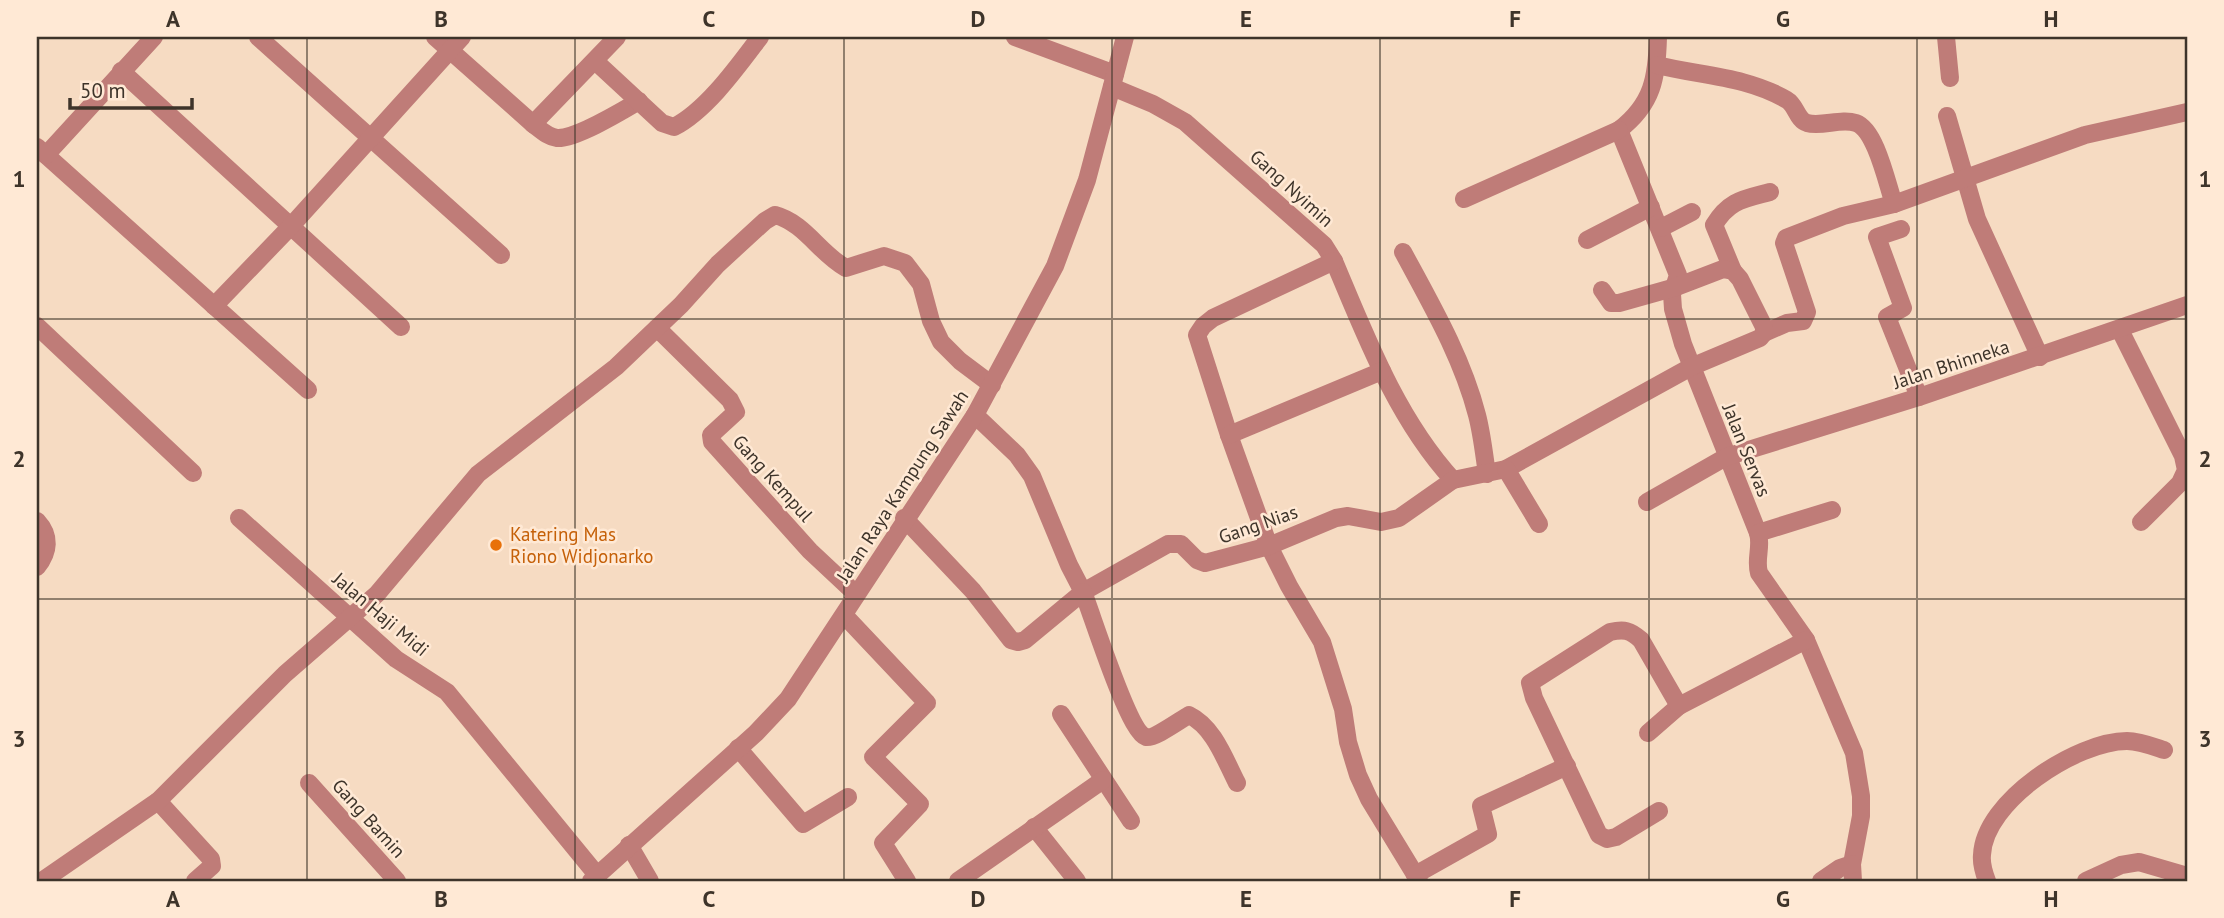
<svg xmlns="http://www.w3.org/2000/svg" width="2224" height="918" viewBox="0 0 2224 918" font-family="'PT Sans',sans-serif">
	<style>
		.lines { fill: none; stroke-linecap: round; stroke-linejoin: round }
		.minor { stroke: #bf7c78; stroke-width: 18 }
		.grid { fill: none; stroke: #3e342a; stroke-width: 2; stroke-opacity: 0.55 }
		.food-dot { fill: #e8710a; stroke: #ffe9d5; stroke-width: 2.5 }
		.labels { text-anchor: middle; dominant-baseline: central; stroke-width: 5; stroke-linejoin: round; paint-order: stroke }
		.street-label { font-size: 19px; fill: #3e342a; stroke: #ffe9d5 }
		.food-label { font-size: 19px; fill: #c56008; stroke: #ffe9d5; text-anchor: start }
		.neatline { fill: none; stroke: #3e342a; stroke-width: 2.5 }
		.grid-label { font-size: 23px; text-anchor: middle; font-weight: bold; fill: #3e342a }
	</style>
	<rect width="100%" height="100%" fill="#f6dbc2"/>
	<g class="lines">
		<g class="minor">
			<polyline points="258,37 501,255"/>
			<path d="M435,37l98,87c8,6 15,13 24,14 19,1 65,-27 82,-37"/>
			<polyline points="1015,37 1115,74"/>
			<path d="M1658,37c-1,40 -5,67 -39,93l59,145 -6,19 1,15 10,35 75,189c4,14 -3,26 1,40l47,67 48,113 7,43v20l-9,48 1,17"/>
			<polyline points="1946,37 1950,78"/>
			<path d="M595,61l67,62 12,4c33,-17 64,-61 86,-90"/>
			<path d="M1657,65c44,11 89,11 130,35 9,5 10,20 20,23 15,4 34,-5 49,0 20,7 31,61 38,81"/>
			<polyline points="121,71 401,327"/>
			<path d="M1112,87l41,17 32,18 139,123 10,16c32,76 63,158 119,219"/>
			<polyline points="1947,116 1977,219 2040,357"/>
			<polyline points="533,124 617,37"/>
			<polyline points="37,147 308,390"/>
			<polyline points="46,155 154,37"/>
			<polyline points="1464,199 1619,130"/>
			<polyline points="1661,228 1692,212"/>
			<polyline points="1901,229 1877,237 1903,308 1887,317 1919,397"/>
			<polyline points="1587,240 1651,207"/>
			<path d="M1403,252c28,52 59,105 74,163 5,19 7,39 10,59"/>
			<polyline points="1334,261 1213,318 1203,326 1197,335 1229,435 1269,546 1289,586 1322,642 1343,709 1348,742 1358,775 1369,799 1419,881"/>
			<path d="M1733,271l-19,-46c15,-25 30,-26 56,-33"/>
			<polyline points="214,306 291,226 462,37"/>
			<polyline points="37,326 193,473"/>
			<polyline points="657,328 730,400 736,412 711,435 712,442 810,551 856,594"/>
			<polyline points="2120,330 2183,456 2186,470 2180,483 2141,522"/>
			<polyline points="1764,333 1787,323 1803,321 1807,312 1784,243 1786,238 1843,216 1894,204 2085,135 2187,112"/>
			<polyline points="975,415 1017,455 1032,476 1069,565 1083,592 1168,544 1181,544 1197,560 1205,563 1269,546 1336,518 1348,516 1381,522 1399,518 1453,480 1506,469 1691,367 1760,338 1764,333 1764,327 1740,279 1733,271 1723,269 1676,287 1619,303 1611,303 1602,290"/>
			<polyline points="1229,435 1382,371"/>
			<polyline points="1506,469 1539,524"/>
			<polyline points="1647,502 1726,457 1919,397 2187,305"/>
			<polyline points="239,518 396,659 447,692 597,875"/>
			<path d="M904,518l69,73 38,49 7,2 7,-2 58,-48c9,22 45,139 63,145 8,2 34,-17 43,-22 25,12 36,45 48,68"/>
			<path d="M37,521c14,15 12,31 0,46"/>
			<polyline points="1758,533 1832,510"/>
			<polyline points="844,615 927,703 873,757 920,804 883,843 907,881"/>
			<polyline points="1061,714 1131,821"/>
			<polyline points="1648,733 1679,706"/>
			<polyline points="738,748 803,824 848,797"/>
			<polyline points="309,783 397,881"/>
			<polyline points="158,801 211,859 212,866 195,881"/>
			<path d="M1659,811l-43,26 -9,2 -8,-4 -65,-137 -4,-15 80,-51c14,-3 20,-2 31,8l38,66 127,-66"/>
			<polyline points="1034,827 1077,881"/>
			<polyline points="629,845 650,881"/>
			<polyline points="1415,875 1488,834 1481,806 1567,766"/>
			<path d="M42,881l116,-80 127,-127 92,-80 101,-120 138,-107 65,-62 37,-41 47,-43 10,-6c30,8 45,39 71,53l38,-12 21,7 16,21 10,37 10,21 19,19 32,24"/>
			<polyline points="591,881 756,733 788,699 975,415 1055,266 1087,180 1125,37"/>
			<polyline points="958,881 1103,780"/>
			<polyline points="1821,881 1840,868 1852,864"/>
			<path d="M1987,881c-3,-8 -6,-17 -5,-26 2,-54 95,-114 145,-114 12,0 25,5 37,9"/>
			<polyline points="2086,881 2121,865 2139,862 2187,876"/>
		</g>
	</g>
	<path class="grid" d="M307,37v844M575,37v844M844,37v844M1112,37v844M1380,37v844M1649,37v844M1917,37v844M37,319h2150M37,599h2150"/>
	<circle class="food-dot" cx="496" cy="545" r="7"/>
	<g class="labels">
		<g class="street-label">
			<text transform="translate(1292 188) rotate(42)">Gang Nyimin</text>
			<text transform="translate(1951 364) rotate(-18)">Jalan Bhinneka</text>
			<text transform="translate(1747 450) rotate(68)">Jalan Servas</text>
			<text transform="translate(773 478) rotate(48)">Gang Kempul</text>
			<text transform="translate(902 486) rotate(-57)">Jalan Raya Kampung Sawah</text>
			<text transform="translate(1258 524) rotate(-19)">Gang Nias</text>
			<text transform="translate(381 614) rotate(40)">Jalan Haji Midi</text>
			<text transform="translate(369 818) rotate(48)">Gang Bamin</text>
		</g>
		<g class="food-label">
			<text x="510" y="534">Katering Mas<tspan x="510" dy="22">Riono Widjonarko</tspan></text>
		</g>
	</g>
	<rect width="2224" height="918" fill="none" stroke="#ffe9d5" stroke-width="77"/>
	<path d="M70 98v10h122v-10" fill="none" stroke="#3e342a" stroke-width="3.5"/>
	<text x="80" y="98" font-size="21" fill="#3e342a" stroke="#ffe9d5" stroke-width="5" paint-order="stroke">50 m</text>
	<rect x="38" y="38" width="2148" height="842" class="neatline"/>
	<g class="grid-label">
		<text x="173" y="27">A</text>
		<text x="441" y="27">B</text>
		<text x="709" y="27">C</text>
		<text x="978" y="27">D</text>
		<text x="1246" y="27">E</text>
		<text x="1515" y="27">F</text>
		<text x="1783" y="27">G</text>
		<text x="2051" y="27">H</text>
		<text x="19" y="187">1</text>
		<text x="2205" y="187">1</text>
		<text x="19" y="467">2</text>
		<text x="2205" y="467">2</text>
		<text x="19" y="747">3</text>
		<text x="2205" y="747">3</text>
		<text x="173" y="907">A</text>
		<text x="441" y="907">B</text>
		<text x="709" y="907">C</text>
		<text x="978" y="907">D</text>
		<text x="1246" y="907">E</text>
		<text x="1515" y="907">F</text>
		<text x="1783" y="907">G</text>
		<text x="2051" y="907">H</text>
	</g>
</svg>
